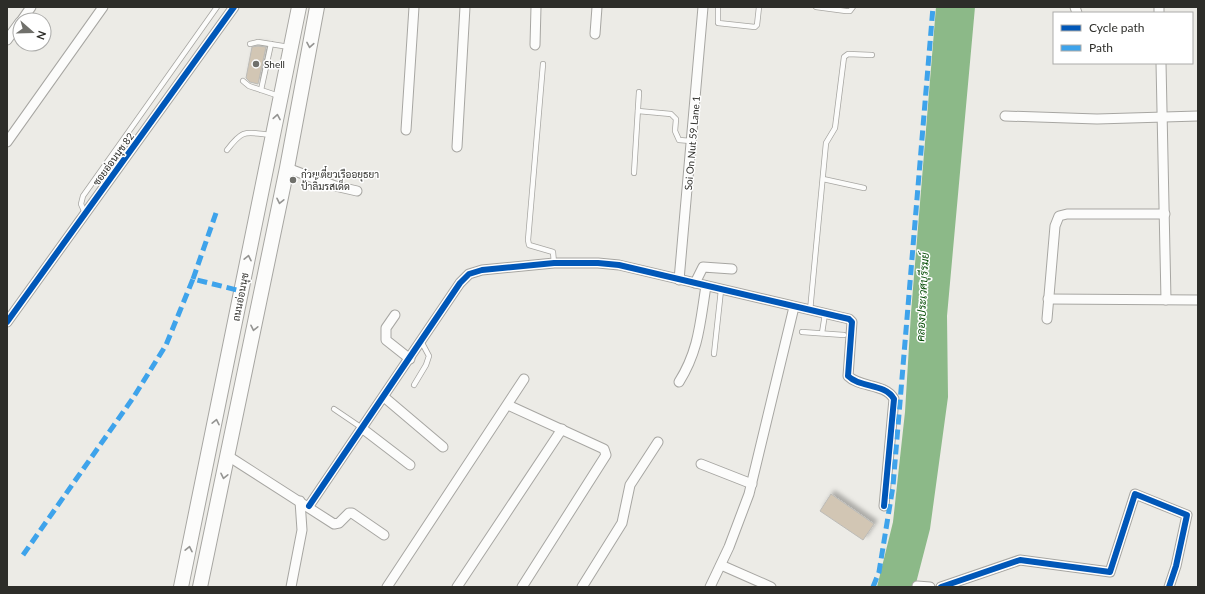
<svg xmlns="http://www.w3.org/2000/svg" width="1205" height="594" viewBox="0 0 1205 594" font-family="Lato,Sarabun,sans-serif">
	<style>
		.water { fill: #8cb988 }
		.building { fill: #d2c6b4; stroke: #bcbbb7; filter: url(#shadow) }
		.lines { fill: none; stroke-linecap: round; stroke-linejoin: round }
		.lane-casing { stroke: #a7a6a2; stroke-width: 6 }
		.street-casing { stroke: #a7a6a2; stroke-width: 11 }
		.primary-casing { stroke: #a7a6a2; stroke-width: 16 }
		.lane { stroke: #fcfcfb; stroke-width: 4.5 }
		.street { stroke: #fcfcfb; stroke-width: 9 }
		.primary { stroke: #fcfcfb; stroke-width: 14 }
		.quiet { stroke: #3ea3eb; stroke-width: 5; stroke-dasharray: 10 5; stroke-linecap: butt }
		.cycleway-casing { stroke: #fff; stroke-width: 8 }
		.cycleway { stroke: #0057b8; stroke-width: 6 }
		.oneway { stroke: #949492 }
		.poi-dot { fill: #70706b; stroke: #fff; stroke-width: 1.5 }
		.labels { text-anchor: middle; dominant-baseline: central; stroke-width: 3; stroke-linejoin: round; paint-order: stroke }
		.poi-label { font-size: 10px; fill: #2d2d29; stroke: #fff; text-anchor: start }
		.street-label { font-size: 10px; fill: #2d2d29; stroke: #fff }
		.water-label { font-size: 11px; font-style: italic; fill: #054c05; stroke: #fff }
	</style>
	<defs>
		<filter id="shadow"><feDropShadow dx="3.5" dy="-3.5" stdDeviation="2" flood-color="#0004"/></filter>
	</defs>
	<rect width="100%" height="100%" fill="#ecebe6"/>
	<polygon class="water" points="936,7 975,7 947,316 948,397 930,529 915,587 877,587 893,522 905,412 911,313"/>
	<g class="building">
		<polygon points="258,46 266,47 258,84 250,82 246,78 252,47"/>
		<polygon points="831,494 874,524 863,540 820,511"/>
	</g>
	<g class="lines">
		<defs>
			<g id="lane">
				<polyline points="718,7 718,23 755,27 757,25 759,7"/>
				<polyline points="816,7 846,11 850,11 853,7"/>
				<polyline points="250,44 258,42 289,47"/>
				<polyline points="543,64 528,240 529,245 553,252 554,263"/>
				<polyline points="243,81 249,86 279,96"/>
				<polyline points="261,90 271,44"/>
				<polyline points="638,111 671,114 676,119 675,131 679,140 691,141"/>
				<path d="M227,150c16,-21 18,-18 43,-15"/>
				<polyline points="634,173 639,92"/>
				<polyline points="823,179 864,188"/>
				<polyline points="85,213 81,204 83,196 217,7"/>
				<polyline points="810,311 826,143 835,128 844,57 848,54 872,55"/>
				<polyline points="802,332 844,335"/>
				<polyline points="822,333 825,314"/>
				<polyline points="714,354 721,290"/>
				<polyline points="414,385 426,365 429,356 421,341"/>
				<polyline points="334,409 362,428"/>
			</g>
			<g id="street">
				<polyline points="1075,7 1077,13"/>
				<polyline points="1159,7 1159,13"/>
				<polyline points="22,20 31,7"/>
				<polyline points="595,34 597,7"/>
				<polyline points="7,40 20,22"/>
				<polyline points="535,45 536,7"/>
				<polyline points="1161,63 1166,300"/>
				<polyline points="1005,116 1097,119 1198,116"/>
				<polyline points="406,130 414,7"/>
				<polyline points="7,142 103,7"/>
				<polyline points="457,147 465,7"/>
				<polyline points="287,168 335,186 357,191"/>
				<polyline points="679,280 703,7"/>
				<polyline points="695,283 703,267 732,269"/>
				<polyline points="1048,299 1198,300"/>
				<polyline points="395,315 386,328 386,340 410,359"/>
				<polyline points="1047,319 1055,226 1059,216 1067,214 1165,214"/>
				<polyline points="7,322 234,7"/>
				<path d="M679,382c20,-32 21,-59 27,-96"/>
				<polyline points="384,397 443,447"/>
				<polyline points="508,405 604,449 606,455 522,587"/>
				<polyline points="363,429 410,465"/>
				<polyline points="228,456 334,524 339,523 349,513 352,513 384,535"/>
				<polyline points="701,464 752,484"/>
				<path d="M309,506l151,-223 9,-9 13,-4 72,-7h44l21,2 230,54 3,3 -4,54c12,12 37,7 46,23l-10,107"/>
				<polyline points="721,565 771,587"/>
				<polyline points="917,586 930,587"/>
				<polyline points="291,587 302,530 300,501"/>
				<polyline points="387,587 524,379"/>
				<polyline points="457,587 562,429"/>
				<polyline points="582,587 622,523 630,485 658,442"/>
				<polyline points="710,587 729,547 749,494 794,307"/>
				<polyline points="941,587 1020,560 1110,572 1135,494 1187,515 1176,566 1169,587"/>
			</g>
			<g id="primary">
				<polyline points="181,587 299,7"/>
				<polyline points="200,587 287,168 317,7"/>
			</g>
		</defs>
		<use href="#lane" class="lane-casing"/>
		<use href="#street" class="street-casing"/>
		<use href="#primary" class="primary-casing"/>
		<use href="#lane" class="lane"/>
		<use href="#street" class="street"/>
		<use href="#primary" class="primary"/>
		<g class="quiet">
			<polyline points="193,279 216,213"/>
			<polyline points="23,555 133,398 166,345 193,279 241,291"/>
			<polyline points="873,587 879,572 893,486 933,7"/>
		</g>
		<defs>
			<g id="cycleway">
				<polyline points="7,322 234,7"/>
				<path d="M309,506l151,-223 9,-9 13,-4 72,-7h44l21,2 230,54 3,3 -4,54c12,12 37,7 46,23l-10,107"/>
				<polyline points="941,587 1020,560 1110,572 1135,494 1187,515 1176,566 1169,587"/>
			</g>
		</defs>
		<use href="#cycleway" class="cycleway-casing"/>
		<use href="#cycleway" class="cycleway"/>
	</g>
	<defs><path id="oneway-chevron" d="M-2-3.5L2.5 0L-2 3.5" fill="none" stroke-width="1.6" stroke-linecap="round" stroke-linejoin="round"/></defs>
	<g class="oneway">
		<use href="#oneway-chevron" transform="translate(310 45) rotate(100)"/>
		<use href="#oneway-chevron" transform="translate(277 117) rotate(-80)"/>
		<use href="#oneway-chevron" transform="translate(280 201) rotate(102)"/>
		<use href="#oneway-chevron" transform="translate(248 258) rotate(-78)"/>
		<use href="#oneway-chevron" transform="translate(254 328) rotate(102)"/>
		<use href="#oneway-chevron" transform="translate(216 422) rotate(-78)"/>
		<use href="#oneway-chevron" transform="translate(224 476) rotate(102)"/>
		<use href="#oneway-chevron" transform="translate(189 549) rotate(-78)"/>
	</g>
	<g class="poi-dot">
		<circle cx="256" cy="64" r="4"/>
		<circle cx="293" cy="180" r="4"/>
	</g>
	<g class="labels">
		<g class="poi-label">
			<text x="264" y="64">Shell</text>
			<text x="301" y="174">ก๋วยเตี๋ยวเรืออยุธยา<tspan x="301" dy="12">ป้าลิ้มรสเด็ด</tspan></text>
		</g>
		<g class="street-label">
			<text transform="translate(692 143) rotate(-85)">Soi On Nut 59 Lane 1</text>
			<text transform="translate(113 159) rotate(-54)">ซอยอ่อนนุช 82</text>
			<text transform="translate(240 297) rotate(-79)">ถนนอ่อนนุช</text>
		</g>
		<g class="water-label">
			<text transform="translate(922 297) rotate(-87)">คลองประเวศบุรีรมย์</text>
		</g>
	</g>
	<rect width="1205" height="594" fill="none" stroke="#2d2d29" stroke-width="16"/>
	<rect x="1053" y="12" width="140" height="52" fill="#ffffff" stroke="#ababa9"/>
	<rect x="1061" y="25" width="20" height="6" fill="#0057b8" stroke="#ababa9"/>
	<text x="1089" y="32" font-size="12" fill="#2d2d29">Cycle path</text>
	<rect x="1061" y="45" width="20" height="6" fill="#3ea3eb" stroke="#ababa9"/>
	<text x="1089" y="52" font-size="12" fill="#2d2d29">Path</text>
	<g transform="translate(32 32) rotate(110)"><circle r="19" fill="#ffffff" stroke="#ababa9"/>
	<path d="M0-3L7 15L0 10L-7 15Z" fill="#70706b"/>
	<text y="-6" font-size="11" font-weight="bold" text-anchor="middle" fill="#2d2d29">N</text>
	</g>
</svg>
